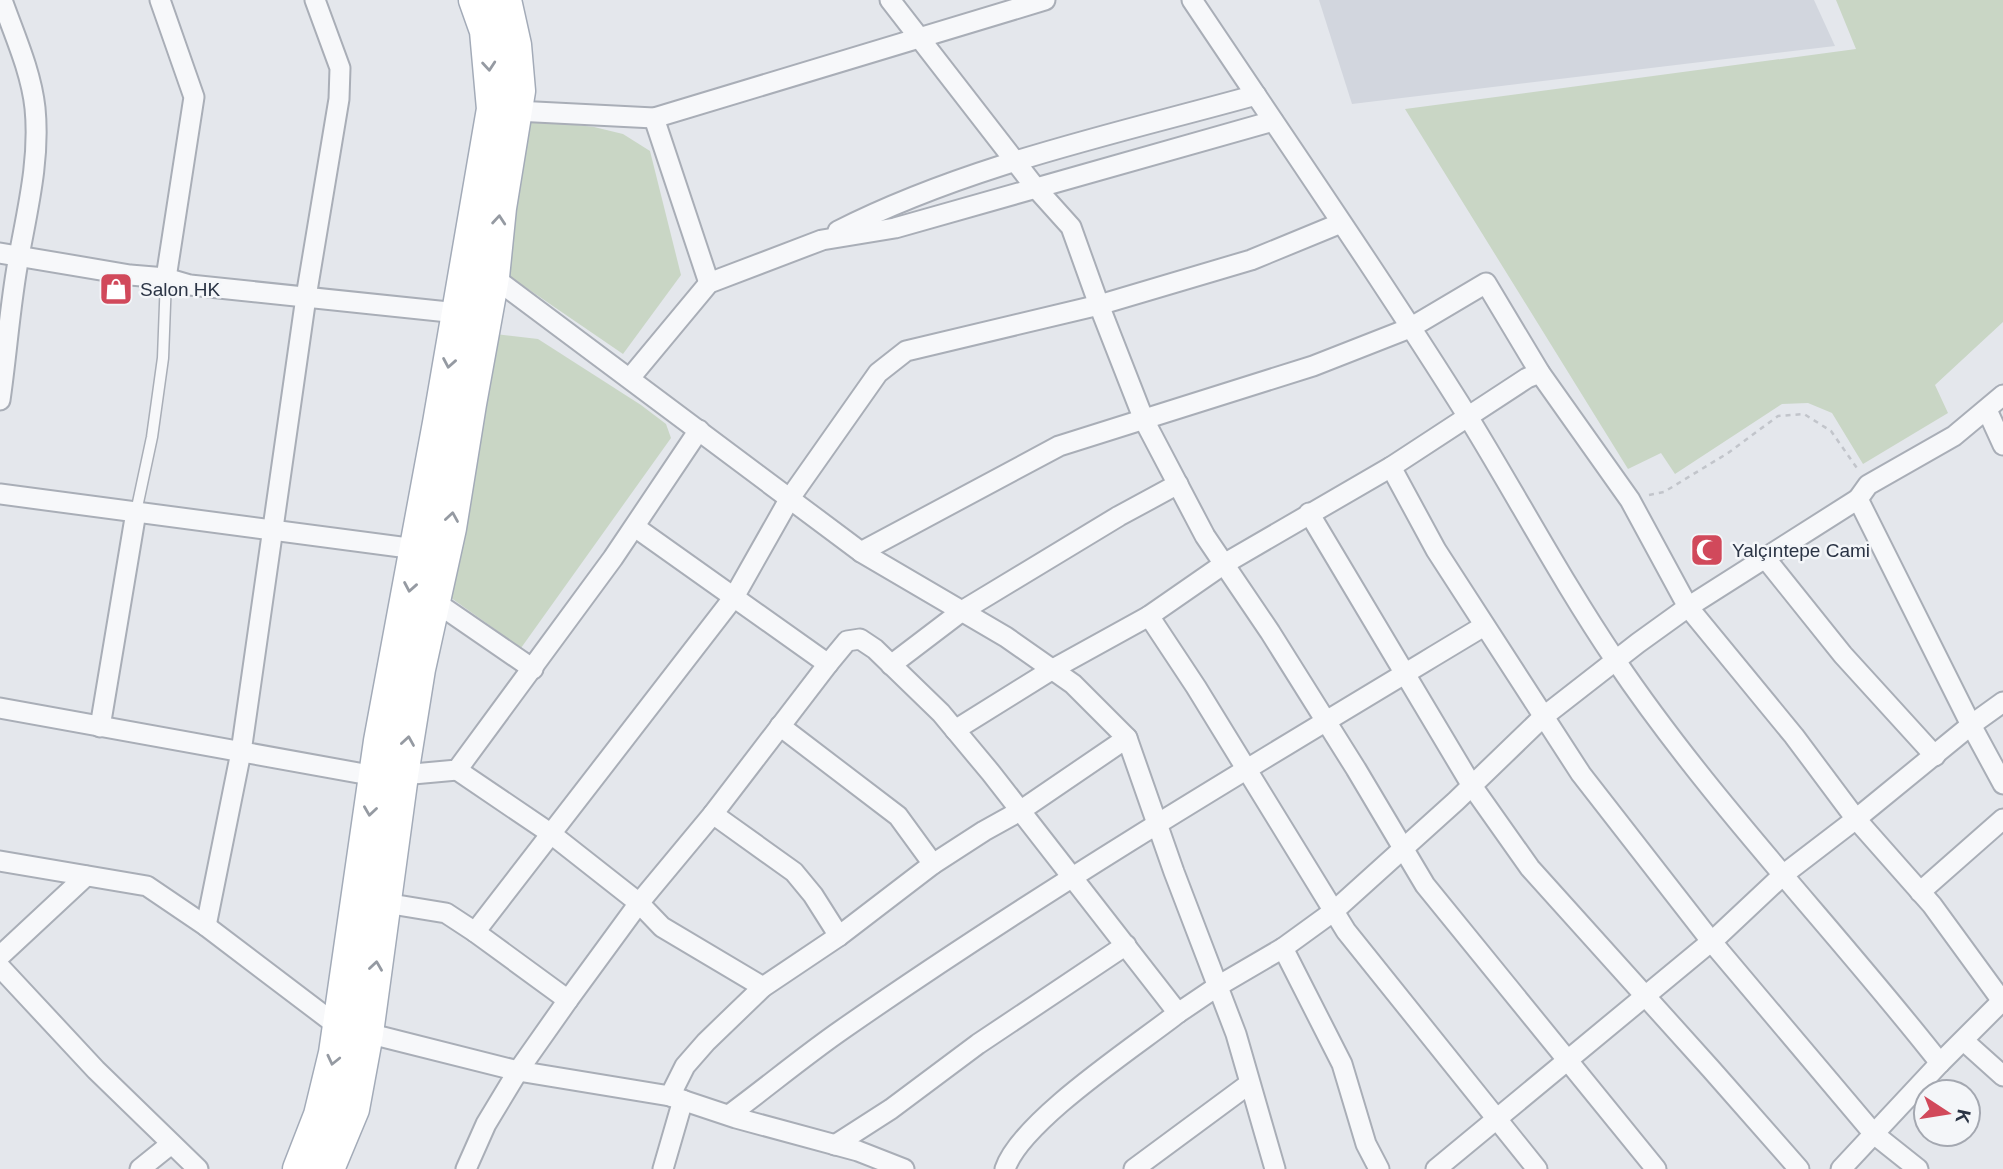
<svg xmlns="http://www.w3.org/2000/svg" width="2003" height="1169" viewBox="0 0 2003 1169" font-family="Arial,sans-serif">
	<style>
		.built { fill: #d2d6de }
		.green { fill: #c9d6c5 }
		.lines { fill: none; stroke-linecap: round; stroke-linejoin: round }
		.service-casing { stroke: #a9aeb7; stroke-width: 13 }
		.minor-casing { stroke: #a9aeb7; stroke-width: 23 }
		.primary-casing { stroke: #a3abb8; stroke-width: 35 }
		.path { stroke: #c2c5cb; stroke-width: 2.5; stroke-dasharray: 5 5; stroke-linecap: butt }
		.service { stroke: #f7f8fa; stroke-width: 10 }
		.minor { stroke: #f7f8fa; stroke-width: 19 }
		.primary { stroke: #fff; stroke-width: 32 }
		.oneway { stroke: #959aa2 }
		.labels { text-anchor: middle; dominant-baseline: central; stroke-width: 5; stroke-linejoin: round; paint-order: stroke }
		.poi-label { font-size: 19px; fill: #2b3445; stroke: #f4f6f9; text-anchor: start }
	</style>
	<rect width="100%" height="100%" fill="#e4e7ec"/>
	<polygon class="built" points="1319,0 1814,0 1835,46 1352,104"/>
	<g class="green">
		<polygon points="1836,0 2003,0 2003,322 1935,385 1948,413 1863,464 1832,413 1808,403 1782,404 1675,474 1661,453 1628,469 1405,109 1856,49"/>
		<polygon points="524,119 594,127 623,134 650,151 681,275 623,354 506,274"/>
		<polygon points="495,334 538,339 641,405 666,424 671,438 521,648 447,595"/>
	</g>
	<g class="lines">
		<defs>
			<polyline id="service" points="136,512 152,437 163,358 166,278"/>
			<g id="minor">
				<polyline points="160,0 194,97 166,278"/>
				<polyline points="890,0 1035,187 1071,227 1099,305 1144,420 1205,536 1270,632 1356,769 1425,885 1656,1169"/>
				<path d="M1192,0c93,139 189,278 278,420 49,80 93,163 146,241 96,142 218,267 324,402l63,-63"/>
				<polyline points="516,111 654,118 1045,0"/>
				<polyline points="654,118 709,283"/>
				<path d="M838,231c130,-66 277,-97 418,-136"/>
				<polyline points="0,253 130,275 166,278 190,285 458,313"/>
				<polyline points="493,277 861,552 1006,637 1073,684 1127,738 1174,872 1236,1034 1275,1169"/>
				<polyline points="630,378 709,283 822,240 895,228 1273,121"/>
				<polyline points="2003,395 1954,436 1868,485 1858,499 1971,725 2003,784"/>
				<path d="M0,400c7,-48 10,-97 19,-144 9,-49 21,-98 16,-148 -4,-37 -21,-74 -33,-108"/>
				<polyline points="1987,410 2003,445"/>
				<polyline points="1391,467 1436,550 1581,774 1711,941 1874,1134 1918,1169"/>
				<polyline points="0,494 416,549"/>
				<polyline points="1309,513 1472,786 1530,868 1711,1069 1799,1169"/>
				<polyline points="635,527 828,664"/>
				<polyline points="861,552 1059,446 1313,366 1410,328 1486,283 1540,373 1630,500 1688,607 1794,736 1856,819 1932,905 2002,1001"/>
				<polyline points="1766,559 1843,655 1935,756"/>
				<polyline points="434,601 533,669"/>
				<polyline points="1149,616 1196,687 1346,931 1537,1169"/>
				<polyline points="891,665 962,611 1119,516 1178,484"/>
				<polyline points="0,708 375,776"/>
				<polyline points="780,726 898,816 933,864"/>
				<polyline points="100,727 136,512"/>
				<polyline points="955,730 1053,669 1149,616 1224,564 1391,467 1527,378 1540,373"/>
				<polyline points="457,770 550,833 639,903 662,927 763,987"/>
				<polyline points="402,775 457,770 613,558 699,430"/>
				<polyline points="713,814 794,872 813,895 839,936"/>
				<polyline points="0,861 147,886 206,926 339,1027"/>
				<polyline points="1920,892 2003,819"/>
				<polyline points="385,903 446,913 475,932 734,597 790,498 878,373 906,351 1099,305 1251,260 1341,223"/>
				<polyline points="206,926 241,752 306,297 339,99 340,68 315,0"/>
				<polyline points="1283,948 1342,1064 1366,1144 1379,1169"/>
				<polyline points="0,956 86,876"/>
				<polyline points="0,967 96,1070 198,1169"/>
				<polyline points="568,1000 639,903 713,814 828,664 847,641 860,639 875,649 941,713 991,773 1178,1013 1218,986 1283,948 1334,911 1456,801 1543,717 1638,643 1688,607 1858,499"/>
				<polyline points="367,1033 518,1071 670,1096 736,1118 858,1151 904,1169"/>
				<polyline points="1964,1041 2003,1076"/>
				<polyline points="670,1096 685,1066 706,1042 763,987 839,936 933,864 984,831 1020,811 1127,738"/>
				<path d="M729,1115c38,-28 75,-59 114,-86 207,-144 425,-273 641,-403"/>
				<polyline points="835,1145 891,1109 978,1044 1126,945"/>
				<polyline points="140,1169 171,1144"/>
				<polyline points="466,1169 486,1124 518,1071 568,1000 475,932"/>
				<polyline points="663,1169 683,1100"/>
				<path d="M1005,1169c16,-48 131,-123 173,-156"/>
				<polyline points="1134,1169 1249,1084"/>
				<polyline points="1436,1169 1719,935 1783,875 1856,819 1971,725 2003,702"/>
				<polyline points="1841,1169 1940,1063"/>
			</g>
			<g id="primary">
				<polyline points="299,1169 320,1115 335,1053 380,741 439,423 493,109 486,31 475,0"/>
				<polyline points="328,1169 353,1109 367,1033 402,775 419,669 450,528 470,404 493,277 500,208 519,91 515,45 505,0"/>
			</g>
		</defs>
		<use href="#service" class="service-casing"/>
		<use href="#minor" class="minor-casing"/>
		<use href="#primary" class="primary-casing"/>
		<polyline class="path" points="1649,495 1664,492 1728,453 1778,416 1804,414 1831,431 1859,471"/>
		<use href="#service" class="service"/>
		<use href="#minor" class="minor"/>
		<use href="#primary" class="primary"/>
	</g>
	<defs><path id="oneway-chevron" d="M-2-3.5L2.5 0L-2 3.5" fill="none" stroke-width="1.6" stroke-linecap="round" stroke-linejoin="round" transform="scale(1.75)"/></defs>
	<g class="oneway">
		<use href="#oneway-chevron" transform="translate(489 66) rotate(85)"/>
		<use href="#oneway-chevron" transform="translate(499 220) rotate(-85)"/>
		<use href="#oneway-chevron" transform="translate(449 363) rotate(100)"/>
		<use href="#oneway-chevron" transform="translate(452 517) rotate(-81)"/>
		<use href="#oneway-chevron" transform="translate(410 587) rotate(100)"/>
		<use href="#oneway-chevron" transform="translate(408 741) rotate(-81)"/>
		<use href="#oneway-chevron" transform="translate(370 811) rotate(98)"/>
		<use href="#oneway-chevron" transform="translate(376 966) rotate(-82)"/>
		<use href="#oneway-chevron" transform="translate(333 1060) rotate(103)"/>
	</g>
	<defs>
		<symbol id="shop-square" viewBox="-11 -11 22 22"><rect x="-9" y="-9" width="18" height="18" rx="4" fill="#d1495b" stroke="#f4f6f9"/><path d="M-5-2.5h2.3a2.7 3.5 0 0 1 5.4 0H5L5.5 6h-11ZM-1.5-2.5h3a1.5 2.3 0 0 0-3 0Z" fill="#fff"/></symbol>
		<symbol id="mosque-square" viewBox="-11 -11 22 22"><rect x="-9" y="-9" width="18" height="18" rx="4" fill="#d1495b" stroke="#f4f6f9"/><path d="M3.5-4.9A6 6 0 1 0 3.5 4.9A5 5 0 1 1 3.5-4.9Z" fill="#fff"/></symbol>
	</defs>
	<g fill-rule="evenodd">
		<use href="#shop-square" x="97" y="270" width="38" height="38"/>
		<use href="#mosque-square" x="1688" y="531" width="38" height="38"/>
	</g>
	<g class="labels">
		<g class="poi-label">
			<text x="140" y="289">Salon HK</text>
			<text x="1732" y="550">Yalçıntepe Cami</text>
		</g>
	</g>
	<g transform="translate(1947 1113) rotate(102)"><circle r="33" fill="#f4f6f9" stroke="#a4a8b1" stroke-width="2"/>
	<path d="M0-5L12 26L0 18L-12 26Z" fill="#d1495b"/>
	<text y="-10" font-size="19" font-weight="bold" text-anchor="middle" fill="#2b3445">K</text>
	</g>
</svg>
